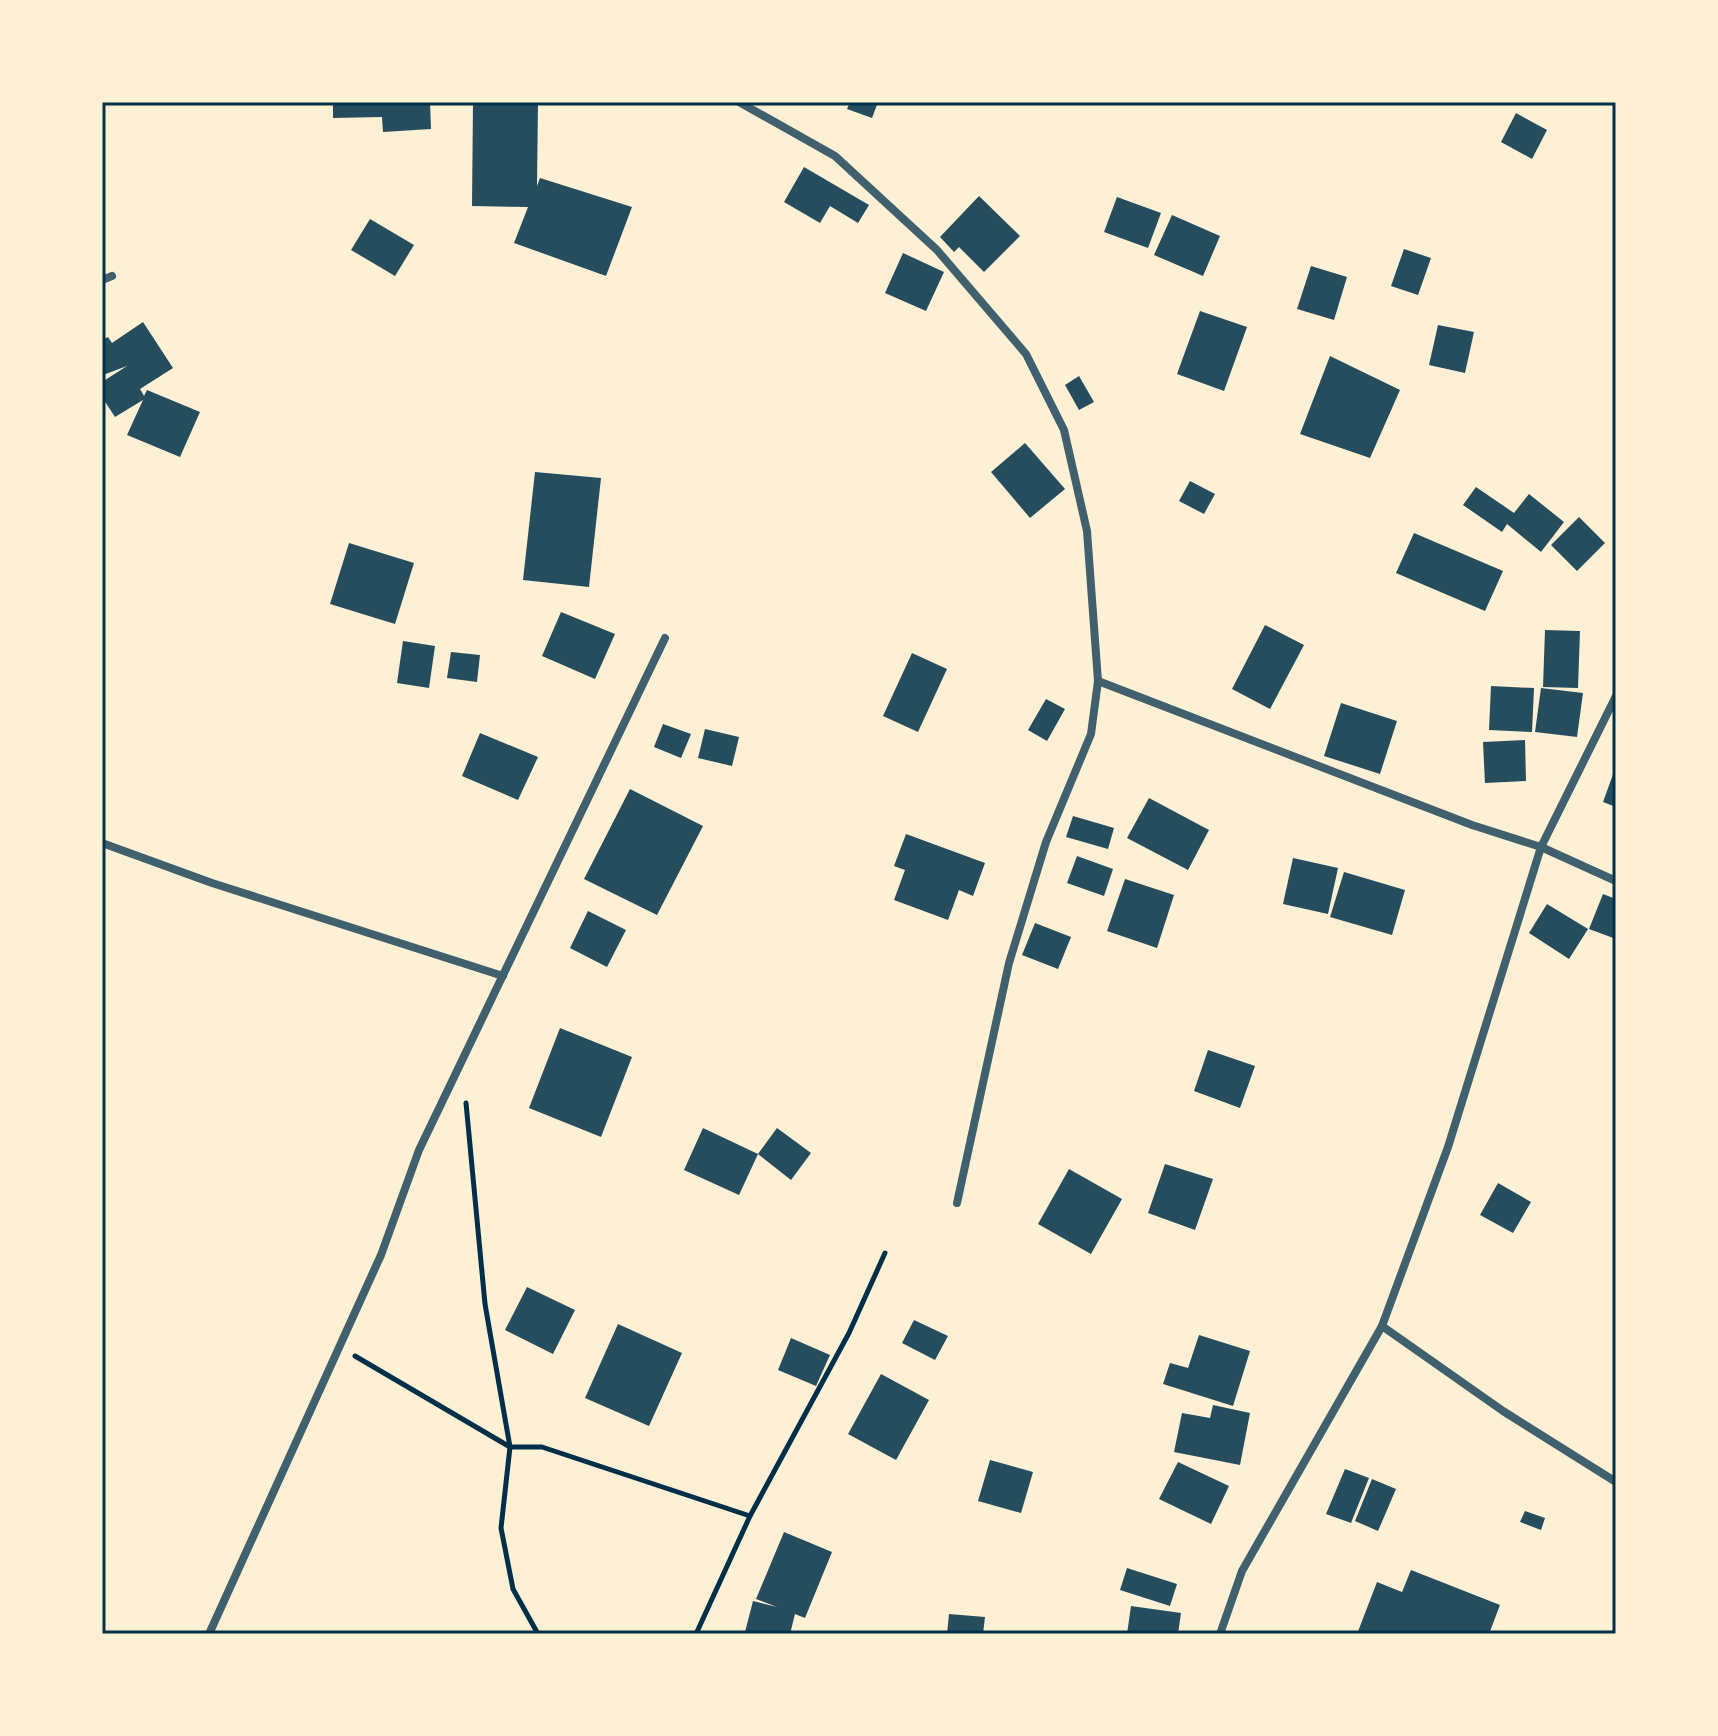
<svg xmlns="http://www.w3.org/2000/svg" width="1718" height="1736" viewBox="0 0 1718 1736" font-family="'Roboto Serif',serif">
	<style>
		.building { fill: #264d5e }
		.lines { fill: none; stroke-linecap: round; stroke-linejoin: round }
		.path { stroke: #003049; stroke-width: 5 }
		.minor { stroke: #3f606c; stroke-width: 8 }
		.neatline { fill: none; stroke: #003049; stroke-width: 3 }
	</style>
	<rect width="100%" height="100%" fill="#fdf0d5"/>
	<g class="building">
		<polygon points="333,102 430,102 431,129 383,132 382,117 333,118"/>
		<polygon points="473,102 538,102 537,186 540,178 632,207 606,276 514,243 528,207 472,206"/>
		<polygon points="850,102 878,102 872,118 847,109"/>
		<polygon points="1516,113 1547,130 1532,159 1501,142"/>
		<polygon points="804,167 869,205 858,223 830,206 820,223 784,202"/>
		<polygon points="979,196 1020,236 984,272 959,247 954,252 940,237"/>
		<polygon points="1117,197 1161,213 1148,248 1104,232"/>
		<polygon points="1172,215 1220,236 1203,276 1154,255"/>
		<polygon points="370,219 414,245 395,276 351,250"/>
		<polygon points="1404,249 1431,258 1418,295 1391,286"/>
		<polygon points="903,253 944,272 926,311 885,293"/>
		<polygon points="1311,266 1347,277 1334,320 1297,309"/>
		<polygon points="1200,311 1247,327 1224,391 1177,374"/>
		<polygon points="143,322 173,368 140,389 144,396 147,390 200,412 180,457 127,435 143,400 115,417 102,397 105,392 102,382 127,366 103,375 102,340 108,337 112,343"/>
		<polygon points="1438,325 1474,332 1465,373 1429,365"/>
		<polygon points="1330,356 1400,390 1370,458 1300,434"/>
		<polygon points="1079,376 1094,402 1079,410 1065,385"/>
		<polygon points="1025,443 1065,489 1030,518 991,472"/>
		<polygon points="535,472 601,478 589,587 523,580"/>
		<polygon points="1190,481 1215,494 1204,514 1179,501"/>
		<polygon points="1476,487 1514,513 1529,494 1564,522 1541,552 1507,524 1502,532 1463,505"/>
		<polygon points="1579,517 1605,543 1577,571 1551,545"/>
		<polygon points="1414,533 1503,571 1485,611 1396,573"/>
		<polygon points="349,543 414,563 395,624 330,604"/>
		<polygon points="561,612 615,634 595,679 542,656"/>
		<polygon points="1265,625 1304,645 1270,709 1232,689"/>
		<polygon points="1545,630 1580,631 1578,688 1543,687"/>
		<polygon points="403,641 435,646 429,688 397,683"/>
		<polygon points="451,652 480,655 477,682 447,678"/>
		<polygon points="912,653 947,669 918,732 883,716"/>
		<polygon points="1491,686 1534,688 1532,732 1489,730"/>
		<polygon points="1541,688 1583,693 1577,737 1535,732"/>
		<polygon points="1046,699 1065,709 1047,741 1028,730"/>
		<polygon points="1341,703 1397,721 1380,774 1324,756"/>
		<polygon points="663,724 691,734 681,758 654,747"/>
		<polygon points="705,729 739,737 732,766 698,758"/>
		<polygon points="480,733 538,757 518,800 462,776"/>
		<polygon points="1525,740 1526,781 1485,783 1483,742"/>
		<polygon points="1616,766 1616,807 1603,802"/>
		<polygon points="630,789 703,826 657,915 584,879"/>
		<polygon points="1149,798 1209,830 1188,870 1127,838"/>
		<polygon points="1073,816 1114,828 1108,849 1066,837"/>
		<polygon points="906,834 985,863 973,896 959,890 948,920 894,900 905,870 894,866"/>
		<polygon points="1077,856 1113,869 1104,896 1067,883"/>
		<polygon points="1293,858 1338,868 1328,914 1283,904"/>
		<polygon points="1344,872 1405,890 1392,935 1330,917"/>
		<polygon points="1125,879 1174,895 1157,948 1107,931"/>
		<polygon points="1603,894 1616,899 1616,939 1589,929"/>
		<polygon points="1547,904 1588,929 1569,959 1529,933"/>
		<polygon points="588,911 626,930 607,967 570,948"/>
		<polygon points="1035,923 1071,937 1058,969 1022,955"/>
		<polygon points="560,1028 632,1057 601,1137 529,1108"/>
		<polygon points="1208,1050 1255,1066 1240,1108 1194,1091"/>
		<polygon points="703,1128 758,1154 739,1195 684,1170"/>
		<polygon points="777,1128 811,1153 791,1180 758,1154"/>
		<polygon points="1165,1164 1213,1179 1195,1230 1148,1213"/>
		<polygon points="1069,1169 1122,1199 1091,1254 1038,1224"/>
		<polygon points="1498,1183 1531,1202 1513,1233 1480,1215"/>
		<polygon points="527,1287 575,1310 553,1354 505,1330"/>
		<polygon points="914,1320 948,1336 935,1360 902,1343"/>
		<polygon points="618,1324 682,1353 649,1426 585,1398"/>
		<polygon points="1199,1335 1250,1351 1233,1406 1163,1384 1170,1363 1188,1368"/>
		<polygon points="791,1338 830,1355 816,1386 778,1370"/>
		<polygon points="881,1374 929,1400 896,1460 848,1434"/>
		<polygon points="1213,1405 1250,1413 1240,1465 1174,1452 1182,1413 1210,1418"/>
		<polygon points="990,1460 1033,1472 1021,1513 978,1501"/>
		<polygon points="1178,1462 1229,1486 1211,1524 1159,1499"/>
		<polygon points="1345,1469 1369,1478 1351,1523 1326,1514"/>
		<polygon points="1372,1479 1396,1489 1378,1531 1355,1521"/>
		<polygon points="1525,1511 1545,1518 1541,1530 1520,1522"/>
		<polygon points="784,1532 832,1552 805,1618 795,1614 790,1634 745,1632 753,1601 777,1607 756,1599"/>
		<polygon points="1127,1568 1177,1584 1170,1606 1120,1590"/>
		<polygon points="1411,1570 1500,1605 1489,1634 1357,1634 1377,1582 1402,1592"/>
		<polygon points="1131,1606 1181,1613 1178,1634 1127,1634"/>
		<polygon points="949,1614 985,1617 983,1634 947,1634"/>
	</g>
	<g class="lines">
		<g class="path">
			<polyline points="466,1103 485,1304 510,1447 501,1528 513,1589 538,1634"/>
			<polyline points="355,1356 510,1447 542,1447 750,1516"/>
			<polyline points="696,1634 750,1516 849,1333 885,1253"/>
		</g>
		<g class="minor">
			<polyline points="739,102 835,156 937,250 1026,354 1064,430 1087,531 1098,681 1091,734 1046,842 1009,963 957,1203"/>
			<polyline points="102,280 112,276"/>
			<polyline points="1098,681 1472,825 1541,847 1616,881"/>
			<polyline points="102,843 212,883 503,976"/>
			<polyline points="1382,1326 1503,1411 1616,1482"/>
			<polyline points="209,1634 381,1255 419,1150 665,638"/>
			<polyline points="1220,1634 1242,1571 1382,1326 1448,1147 1541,847 1616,696"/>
		</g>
	</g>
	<rect width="1718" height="1736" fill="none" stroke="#fdf0d5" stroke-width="208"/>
	<rect x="104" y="104" width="1510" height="1528" class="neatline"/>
</svg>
